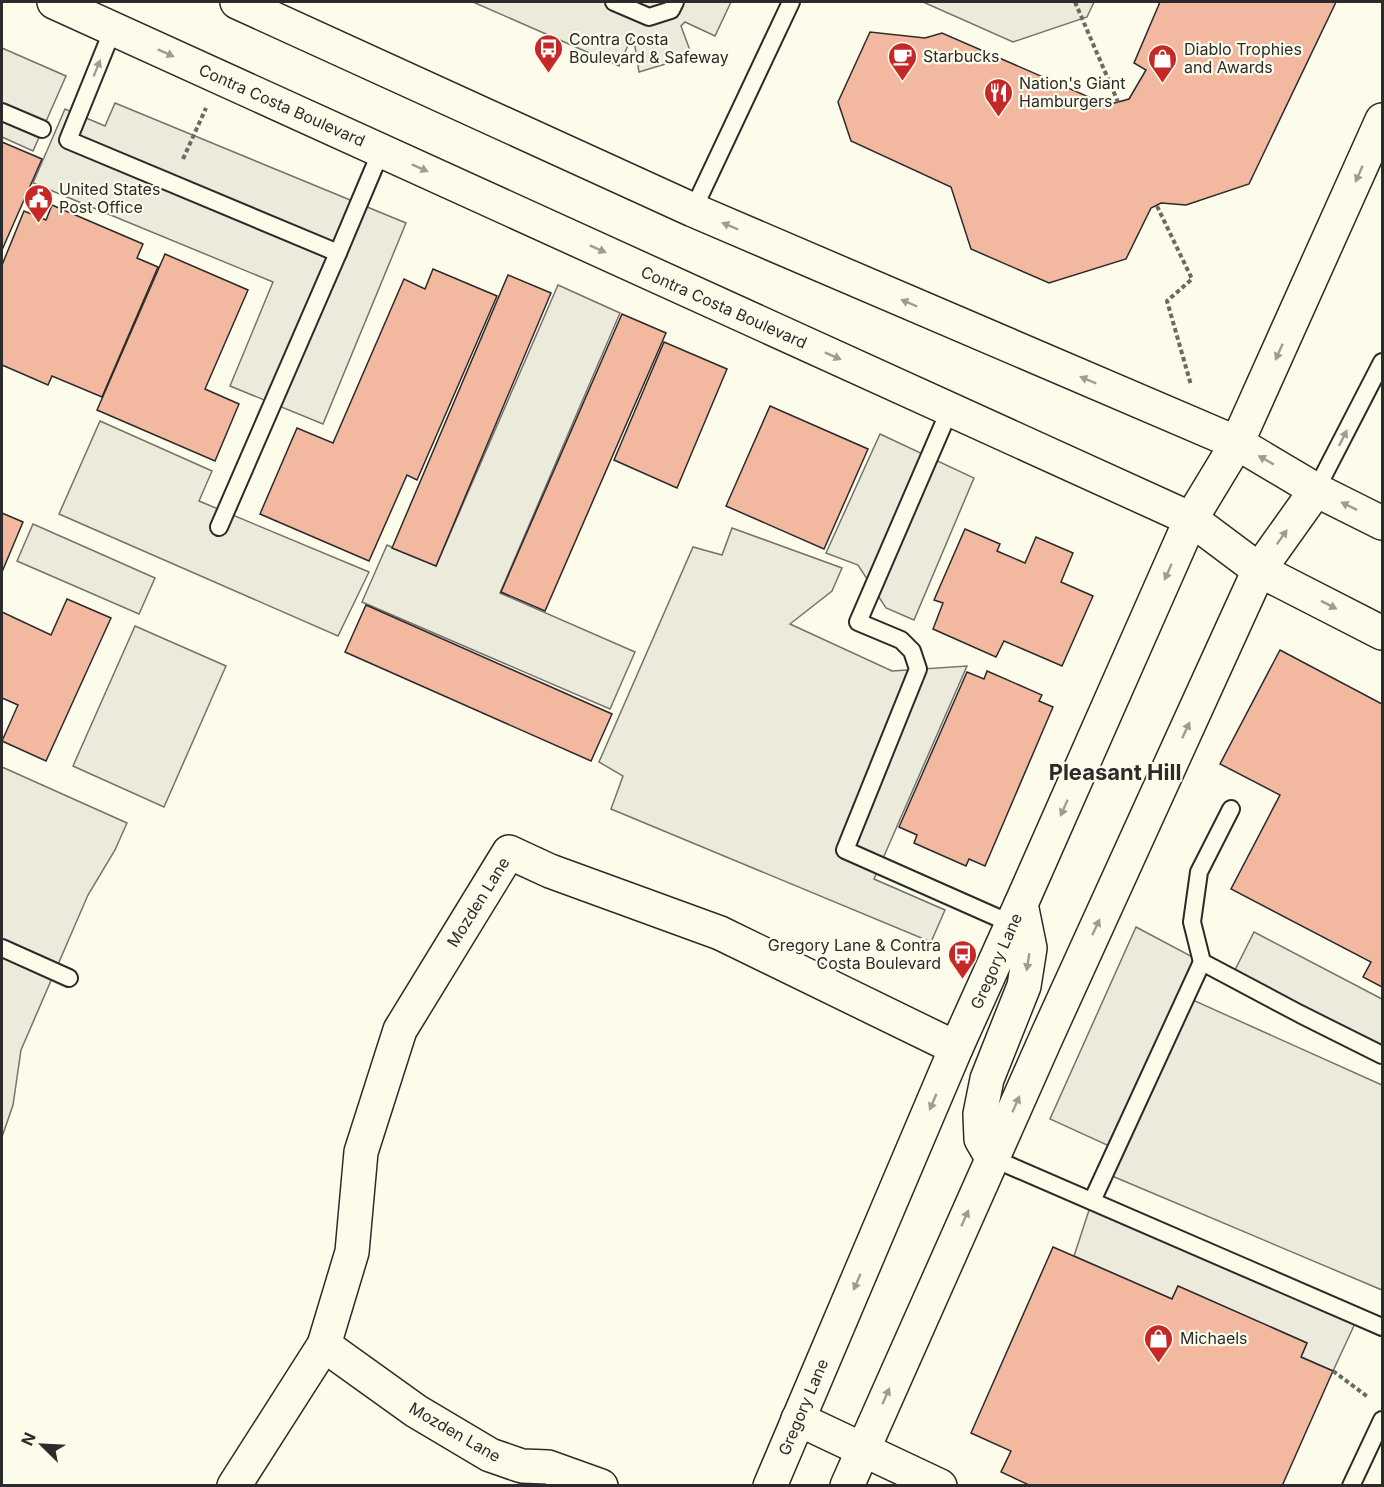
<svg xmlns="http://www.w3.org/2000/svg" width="1384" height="1487" viewBox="0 0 1384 1487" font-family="Inter,sans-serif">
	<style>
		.green { fill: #ecebdb; stroke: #74746e; stroke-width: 1.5 }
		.parking { fill: #eceadb; stroke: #74746e; stroke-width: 1.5 }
		.building { fill: #f2b8a0; stroke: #2b2b2b; stroke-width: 1.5 }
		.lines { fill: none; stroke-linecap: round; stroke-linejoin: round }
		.lane-casing { stroke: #2b2b2b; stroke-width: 20 }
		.street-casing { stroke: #2b2b2b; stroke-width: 36 }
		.secondary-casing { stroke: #2b2b2b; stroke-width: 36 }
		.highway-casing { stroke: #2b2b2b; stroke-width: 36 }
		.path { stroke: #6a6964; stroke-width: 4; stroke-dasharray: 4.5 3; stroke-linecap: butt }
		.lane { stroke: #fdfbea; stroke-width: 16 }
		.street { stroke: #fdfbea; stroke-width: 33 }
		.secondary { stroke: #fdfbea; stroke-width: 33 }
		.highway { stroke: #fdfbea; stroke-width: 33 }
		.oneway { fill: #9e9d94 }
		.labels { text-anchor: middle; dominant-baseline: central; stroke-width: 4.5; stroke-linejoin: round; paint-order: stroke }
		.poi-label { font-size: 16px; fill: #2b2b2b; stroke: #fdfbea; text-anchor: start }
		.street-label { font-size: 16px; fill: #2b2b2b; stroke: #fdfbea }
		.district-label { font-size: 22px; font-weight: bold; fill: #2b2b2b; stroke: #fdfbea }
	</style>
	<rect width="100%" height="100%" fill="#fdfbea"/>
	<g class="green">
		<polygon points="33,524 155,578 139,614 17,561"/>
		<polygon points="135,626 226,666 164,807 73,766"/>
	</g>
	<g class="parking">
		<polygon points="473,2 731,2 715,36 685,22 681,26 692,56 639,72 633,34 619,66"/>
		<polygon points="923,2 1094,2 1087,17 1013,42"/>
		<polygon points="2,48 66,76 33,151 2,137"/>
		<polygon points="115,103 406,223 323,424 230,386 273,282 33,183 65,109 105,126"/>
		<polygon points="558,285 620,313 500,593 635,652 610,709 362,602 387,545 436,566"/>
		<polygon points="100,421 212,471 199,501 369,572 338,636 59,514"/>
		<polygon points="880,434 974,478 914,620 886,608 858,565 826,553"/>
		<polygon points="732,528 842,568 832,591 790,624 892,671 967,666 874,879 945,910 931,942 611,809 623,776 599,762 693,547 722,555"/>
		<polygon points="2,767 127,823 115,850 88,895 21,1050 13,1105 2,1137"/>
		<polygon points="1136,927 1202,962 1186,997 1382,1085 1382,1290 1105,1173 1116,1149 1050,1119"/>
		<polygon points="1254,932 1382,999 1382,1055 1231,978"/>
		<polygon points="1092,1201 1358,1317 1333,1371 1301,1357 1307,1343 1178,1286 1172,1299 1074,1256"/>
	</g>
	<g class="building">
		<polygon points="1160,2 1336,2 1249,184 1186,205 1161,203 1151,208 1126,259 1049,283 971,249 951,187 851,141 838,102 870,32 925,38 942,33 1107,105 1129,99 1146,70 1134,63"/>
		<polygon points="2,142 42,159 2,250"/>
		<polygon points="52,205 143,244 137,258 158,267 102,397 52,376 48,385 2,365 2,265 24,211 46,220"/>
		<polygon points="165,254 248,290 205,389 239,404 215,461 97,410"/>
		<polygon points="433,269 497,296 417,480 407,475 369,561 260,514 297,428 333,443 404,279 425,289"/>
		<polygon points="508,275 551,293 436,566 392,548"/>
		<polygon points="622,314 666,333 545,611 501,592"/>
		<polygon points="664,342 727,369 677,488 614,460"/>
		<polygon points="770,406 868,449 824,549 726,506"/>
		<polygon points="2,513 23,522 2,572"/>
		<polygon points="965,529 1000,544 997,551 1025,563 1036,537 1073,553 1061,582 1093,596 1062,666 1004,641 996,657 933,629 943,603 934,600"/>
		<polygon points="67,599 111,618 46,761 2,741 18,705 2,698 2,612 51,635"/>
		<polygon points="366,605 612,714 591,761 345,652"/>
		<polygon points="1280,650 1382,704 1382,987 1363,977 1371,962 1231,889 1280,795 1220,764"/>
		<polygon points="987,671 1042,695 1039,701 1053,707 985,866 969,859 966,866 914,843 917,835 899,827 967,672 984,679"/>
		<polygon points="1053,1247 1172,1299 1178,1286 1307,1343 1301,1357 1333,1371 1282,1486 1031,1486 1001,1472 1011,1451 971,1433"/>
	</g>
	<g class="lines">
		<defs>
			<g id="lane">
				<polyline points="614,2 649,17 671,10 675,2"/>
				<polyline points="113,29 68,140 338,253"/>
				<polyline points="2,112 42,129"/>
				<polyline points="693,210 791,2"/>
				<polyline points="950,409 858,622 901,640 912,651 918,669 845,850 1012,924"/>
				<polyline points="1316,490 1382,362"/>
				<polyline points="219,527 338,253 381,151"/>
				<polyline points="1231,809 1199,872 1192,922 1202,962 1300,1014 1382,1055"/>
				<polyline points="2,948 69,978"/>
				<polyline points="992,1158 1382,1327"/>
				<polyline points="1092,1201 1202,962"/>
				<polyline points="1351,1486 1382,1420"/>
			</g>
			<g id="street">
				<polyline points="324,1345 416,1411 490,1455 522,1466 548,1467 601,1486"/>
				<polyline points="798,1419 940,1486"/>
				<polyline points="234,1486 324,1345 352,1252 361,1152 400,1030 509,852 550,871 720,933 956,1048"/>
			</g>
			<g id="secondary">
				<polyline points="54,2 1191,519 1259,570 1382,633"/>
				<polyline points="237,2 693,210 1237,443 1316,490 1382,523"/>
				<polyline points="992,1158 981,1139 980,1114 987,1079 1024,986 1030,948 1021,904"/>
				<polyline points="770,1486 956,1048 1021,904 1191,519 1237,443"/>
				<polyline points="847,1486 1046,1038 1259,570 1316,490"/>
			</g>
			<polyline id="highway" points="1237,443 1382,120"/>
		</defs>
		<use href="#lane" class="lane-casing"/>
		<use href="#street" class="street-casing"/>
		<use href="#secondary" class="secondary-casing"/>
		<use href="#highway" class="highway-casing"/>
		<g class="path">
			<polyline points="1075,2 1118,102"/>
			<polyline points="183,159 206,108"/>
			<polyline points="1157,206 1192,279 1167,301 1191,385"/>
			<polyline points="1333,1371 1368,1397"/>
		</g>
		<use href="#lane" class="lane"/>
		<use href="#street" class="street"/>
		<use href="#secondary" class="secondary"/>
		<use href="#highway" class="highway"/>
	</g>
	<defs><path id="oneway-solid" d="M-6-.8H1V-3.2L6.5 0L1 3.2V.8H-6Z" transform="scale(1.5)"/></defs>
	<g class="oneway">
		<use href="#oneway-solid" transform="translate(166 53) rotate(24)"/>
		<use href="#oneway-solid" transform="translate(97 68) rotate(-68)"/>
		<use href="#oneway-solid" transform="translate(420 168) rotate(24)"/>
		<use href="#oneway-solid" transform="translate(1359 174) rotate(114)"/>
		<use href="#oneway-solid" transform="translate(730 226) rotate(-157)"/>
		<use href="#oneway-solid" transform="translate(598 249) rotate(24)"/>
		<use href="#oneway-solid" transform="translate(909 303) rotate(-157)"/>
		<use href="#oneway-solid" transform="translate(1279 352) rotate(114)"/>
		<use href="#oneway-solid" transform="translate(833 356) rotate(24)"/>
		<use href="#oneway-solid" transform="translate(1088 380) rotate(-157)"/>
		<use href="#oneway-solid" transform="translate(1343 438) rotate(-63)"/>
		<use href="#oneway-solid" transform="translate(1266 460) rotate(-150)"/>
		<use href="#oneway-solid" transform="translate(1349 506) rotate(-154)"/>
		<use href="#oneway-solid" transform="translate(1282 537) rotate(-55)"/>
		<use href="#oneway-solid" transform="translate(1168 572) rotate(114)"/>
		<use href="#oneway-solid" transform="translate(1329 605) rotate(27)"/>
		<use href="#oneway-solid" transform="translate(1186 730) rotate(-65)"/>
		<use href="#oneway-solid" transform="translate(1064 808) rotate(114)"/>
		<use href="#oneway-solid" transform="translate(1096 927) rotate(-65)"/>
		<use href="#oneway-solid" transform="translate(1028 962) rotate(99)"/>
		<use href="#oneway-solid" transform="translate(933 1102) rotate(113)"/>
		<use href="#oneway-solid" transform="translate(1016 1104) rotate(-66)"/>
		<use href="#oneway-solid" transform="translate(965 1218) rotate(-66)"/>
		<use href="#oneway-solid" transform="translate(857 1282) rotate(113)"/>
		<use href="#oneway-solid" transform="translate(886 1396) rotate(-66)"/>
	</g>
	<defs>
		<symbol id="bus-pin" viewBox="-11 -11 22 30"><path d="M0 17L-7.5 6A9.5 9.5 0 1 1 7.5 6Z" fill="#c62828" stroke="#fdfbea"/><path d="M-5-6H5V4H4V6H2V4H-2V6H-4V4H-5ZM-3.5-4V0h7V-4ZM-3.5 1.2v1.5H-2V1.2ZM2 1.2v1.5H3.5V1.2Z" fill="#fff"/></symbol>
		<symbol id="cafe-pin" viewBox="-11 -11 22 30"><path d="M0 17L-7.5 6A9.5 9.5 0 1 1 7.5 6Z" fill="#c62828" stroke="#fdfbea"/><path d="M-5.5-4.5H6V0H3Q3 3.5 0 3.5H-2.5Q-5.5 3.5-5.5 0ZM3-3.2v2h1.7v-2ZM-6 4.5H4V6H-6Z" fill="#fff"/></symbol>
		<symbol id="shop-pin" viewBox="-11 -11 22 30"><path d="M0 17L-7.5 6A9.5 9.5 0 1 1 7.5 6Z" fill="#c62828" stroke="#fdfbea"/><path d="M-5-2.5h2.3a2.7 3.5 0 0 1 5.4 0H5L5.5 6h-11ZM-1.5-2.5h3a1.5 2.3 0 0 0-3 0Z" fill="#fff"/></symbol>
		<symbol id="restaurant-pin" viewBox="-11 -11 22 30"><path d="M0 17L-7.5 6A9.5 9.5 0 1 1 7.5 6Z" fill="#c62828" stroke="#fdfbea"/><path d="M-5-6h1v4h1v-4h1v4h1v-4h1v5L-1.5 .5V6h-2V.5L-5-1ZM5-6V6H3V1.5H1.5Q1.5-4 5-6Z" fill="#fff"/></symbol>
		<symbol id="civic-pin" viewBox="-11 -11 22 30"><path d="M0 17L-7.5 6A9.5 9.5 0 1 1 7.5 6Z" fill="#c62828" stroke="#fdfbea"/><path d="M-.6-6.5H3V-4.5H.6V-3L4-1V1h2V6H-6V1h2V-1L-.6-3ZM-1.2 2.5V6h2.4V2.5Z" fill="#fff"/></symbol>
	</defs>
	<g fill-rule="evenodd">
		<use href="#bus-pin" x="532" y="32" width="33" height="45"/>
		<use href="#cafe-pin" x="886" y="40" width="33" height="45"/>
		<use href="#shop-pin" x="1146" y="42" width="33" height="45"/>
		<use href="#restaurant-pin" x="982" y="76" width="33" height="45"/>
		<use href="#civic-pin" x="22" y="182" width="33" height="45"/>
		<use href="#bus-pin" x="946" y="938" width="33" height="45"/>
		<use href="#shop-pin" x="1142" y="1322" width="33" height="45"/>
	</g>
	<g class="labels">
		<g class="poi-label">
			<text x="569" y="39">Contra Costa<tspan x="569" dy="18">Boulevard &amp; Safeway</tspan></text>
			<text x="1184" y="49">Diablo Trophies<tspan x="1184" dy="18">and Awards</tspan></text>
			<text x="923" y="56">Starbucks</text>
			<text x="1019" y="83">Nation's Giant<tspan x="1019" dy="18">Hamburgers</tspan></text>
			<text x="59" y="189">United States<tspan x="59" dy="18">Post Office</tspan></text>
			<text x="941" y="945" text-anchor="end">Gregory Lane &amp; Contra<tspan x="941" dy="18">Costa Boulevard</tspan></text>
			<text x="1180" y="1338">Michaels</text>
		</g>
		<g class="street-label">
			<text transform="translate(282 105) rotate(24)">Contra Costa Boulevard</text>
			<text transform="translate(724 307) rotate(24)">Contra Costa Boulevard</text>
			<text transform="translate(478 902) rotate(-58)">Mozden Lane</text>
			<text transform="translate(996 961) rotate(-66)">Gregory Lane</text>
			<text transform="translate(803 1407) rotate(-67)">Gregory Lane</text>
			<text transform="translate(455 1432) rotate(30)">Mozden Lane</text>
		</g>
		<g class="district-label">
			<text x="1115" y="772">Pleasant Hill</text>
		</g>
	</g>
	<rect width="1384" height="1487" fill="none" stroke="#2b2b2b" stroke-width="6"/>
	<g transform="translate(42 1445) rotate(294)" stroke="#fdfbea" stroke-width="4.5" paint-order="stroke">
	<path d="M0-4.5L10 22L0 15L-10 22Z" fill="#2b2b2b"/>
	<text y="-9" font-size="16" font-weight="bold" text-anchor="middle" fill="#2b2b2b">N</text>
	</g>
</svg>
